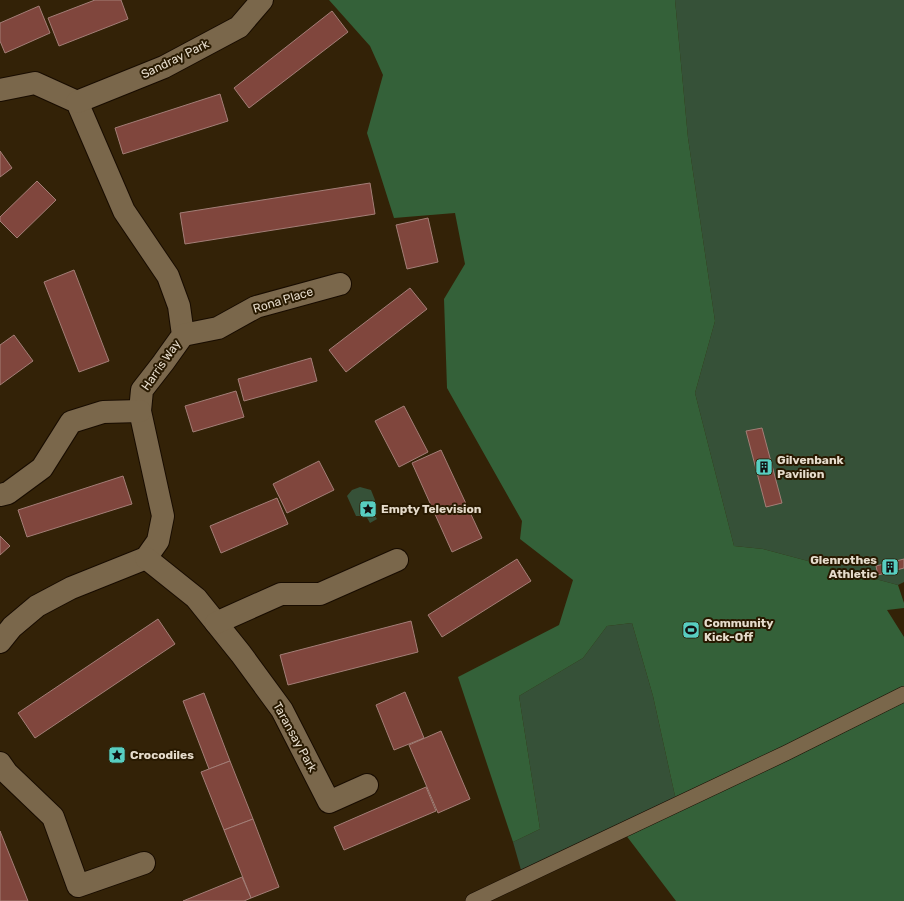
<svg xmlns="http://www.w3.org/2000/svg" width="904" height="901" viewBox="0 0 904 901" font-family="Rubik,sans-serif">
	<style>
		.green { fill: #365138 }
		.forest { fill: #346139 }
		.building { fill: #80463d; stroke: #a37e77 }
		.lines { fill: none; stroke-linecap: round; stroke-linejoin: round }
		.service-casing { stroke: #180c00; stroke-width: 16 }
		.minor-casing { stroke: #180c00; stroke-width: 24 }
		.service { stroke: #7a674b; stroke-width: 15 }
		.minor { stroke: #7a674b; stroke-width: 22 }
		.labels { text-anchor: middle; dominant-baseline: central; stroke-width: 4; stroke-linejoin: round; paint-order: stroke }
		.street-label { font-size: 12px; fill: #e6dccc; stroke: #281900 }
		.poi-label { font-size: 12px; font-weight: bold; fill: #e6dccc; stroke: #281900; text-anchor: start }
	</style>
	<rect width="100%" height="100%" fill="#332207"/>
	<g class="green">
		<polygon points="675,0 904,0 904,582 898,585 763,549 734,546 695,393 715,321 688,138"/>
		<polygon points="360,487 371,490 375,500 373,513 377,519 370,523 366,516 356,516 347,496 352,490"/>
		<polygon points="632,623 653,696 677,805 523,877 513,842 540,829 519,696 583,658 607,626"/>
	</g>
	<polygon class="forest" points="329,0 675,0 688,138 715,321 695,393 734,546 763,549 898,585 904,603 904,608 887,610 904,637 904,901 676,901 622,830 677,805 653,696 632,623 607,626 583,658 519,696 540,829 513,842 458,677 559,625 573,580 520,539 522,521 447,388 444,299 465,264 455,213 394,218 367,133 383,75 370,46"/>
	<g class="building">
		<polygon points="95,0 121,0 128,19 59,46 48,18"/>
		<polygon points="39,6 50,33 5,53 0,41 0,23"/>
		<polygon points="332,11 348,32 249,108 234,88"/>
		<polygon points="220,94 228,121 123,154 115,128"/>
		<polygon points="0,151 12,168 0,177"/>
		<polygon points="37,181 56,200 17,238 0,221 0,217"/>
		<polygon points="370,183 375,214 185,244 180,213"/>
		<polygon points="428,218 438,262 407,269 396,225"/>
		<polygon points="74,270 109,361 79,372 44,282"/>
		<polygon points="410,288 427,309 346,372 329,350"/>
		<polygon points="14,335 33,361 0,385 0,345"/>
		<polygon points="311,358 317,381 244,401 238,379"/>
		<polygon points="236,391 244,417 193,432 185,406"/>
		<polygon points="404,406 428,452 399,467 375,421"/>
		<polygon points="762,428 782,503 766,507 746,431"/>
		<polygon points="441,450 482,538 452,552 412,463"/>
		<polygon points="319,461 334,490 287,513 273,484"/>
		<polygon points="123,476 132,504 27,537 18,510"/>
		<polygon points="277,498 288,524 221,553 210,526"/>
		<polygon points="0,536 10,546 0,555"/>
		<polygon points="517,559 531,581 442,637 428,615"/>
		<polygon points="904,559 904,568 878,575 876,566"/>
		<polygon points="158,619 175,644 35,738 18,713"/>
		<polygon points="411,621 418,652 288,685 280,655"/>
		<polygon points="405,692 424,738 394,750 376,705"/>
		<polygon points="204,693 230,761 209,769 183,701"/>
		<polygon points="441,731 470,799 438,813 409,745"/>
		<polygon points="230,761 253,819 224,830 201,772"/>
		<polygon points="426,787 436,811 344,850 334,827"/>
		<polygon points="253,819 279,887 251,898 224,830"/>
		<polygon points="0,831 28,901 0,901"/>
		<polygon points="242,877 251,898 244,901 183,901"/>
	</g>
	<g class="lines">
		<defs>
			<polyline id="service" points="473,901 786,753 904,694"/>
			<g id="minor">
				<polyline points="0,90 35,83 77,102 124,211 168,276 179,306 183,335 163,363 142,390 140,411 163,516 158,541 146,558 71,588 37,606 12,627 0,642"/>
				<polyline points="77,102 164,67 239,27 262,0"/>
				<polyline points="183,335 218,328 256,307 340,284"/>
				<polyline points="0,495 8,493 42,468 71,422 103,412 140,411"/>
				<polyline points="146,558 196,598 241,654 282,710 329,802 367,785"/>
				<polyline points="216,623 281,594 320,594 397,560"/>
				<polyline points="0,763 7,773 53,817 78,886 144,863"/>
			</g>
		</defs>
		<use href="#service" class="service-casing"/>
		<use href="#minor" class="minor-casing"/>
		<use href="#service" class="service"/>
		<use href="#minor" class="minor"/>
	</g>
	<defs>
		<symbol id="building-square" viewBox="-11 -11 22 22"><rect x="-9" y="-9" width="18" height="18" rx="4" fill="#58cec1" stroke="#281900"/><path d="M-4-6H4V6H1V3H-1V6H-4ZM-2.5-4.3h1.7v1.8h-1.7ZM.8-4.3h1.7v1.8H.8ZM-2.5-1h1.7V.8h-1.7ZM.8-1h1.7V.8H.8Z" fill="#111"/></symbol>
		<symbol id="sight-square" viewBox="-11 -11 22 22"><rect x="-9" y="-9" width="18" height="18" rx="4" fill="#58cec1" stroke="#281900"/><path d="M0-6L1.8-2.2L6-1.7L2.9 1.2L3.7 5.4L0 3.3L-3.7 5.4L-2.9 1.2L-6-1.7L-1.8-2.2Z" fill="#111"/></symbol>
		<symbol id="stadium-square" viewBox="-11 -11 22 22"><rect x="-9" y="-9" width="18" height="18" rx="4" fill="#58cec1" stroke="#281900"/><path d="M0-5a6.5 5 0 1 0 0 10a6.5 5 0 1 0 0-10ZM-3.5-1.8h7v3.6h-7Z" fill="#111"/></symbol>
	</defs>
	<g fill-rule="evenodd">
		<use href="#building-square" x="754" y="457" width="20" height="20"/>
		<use href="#sight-square" x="358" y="499" width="20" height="20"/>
		<use href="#building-square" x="880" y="557" width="20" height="20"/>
		<use href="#stadium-square" x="681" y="620" width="20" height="20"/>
		<use href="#sight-square" x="107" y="745" width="20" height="20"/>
	</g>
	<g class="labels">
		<g class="street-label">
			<text transform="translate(175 59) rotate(-26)">Sandray Park</text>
			<text transform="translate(283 300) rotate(-17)">Rona Place</text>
			<text transform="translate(161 365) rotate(-55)">Harris Way</text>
			<text transform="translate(295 737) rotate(61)">Taransay Park</text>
		</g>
		<g class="poi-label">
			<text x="777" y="460">Gilvenbank<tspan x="777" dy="14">Pavilion</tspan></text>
			<text x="381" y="509">Empty Television</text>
			<text x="877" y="560" text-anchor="end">Glenrothes<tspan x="877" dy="14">Athletic</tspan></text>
			<text x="704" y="623">Community<tspan x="704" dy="14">Kick-Off</tspan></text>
			<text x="130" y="755">Crocodiles</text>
		</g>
	</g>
</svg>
